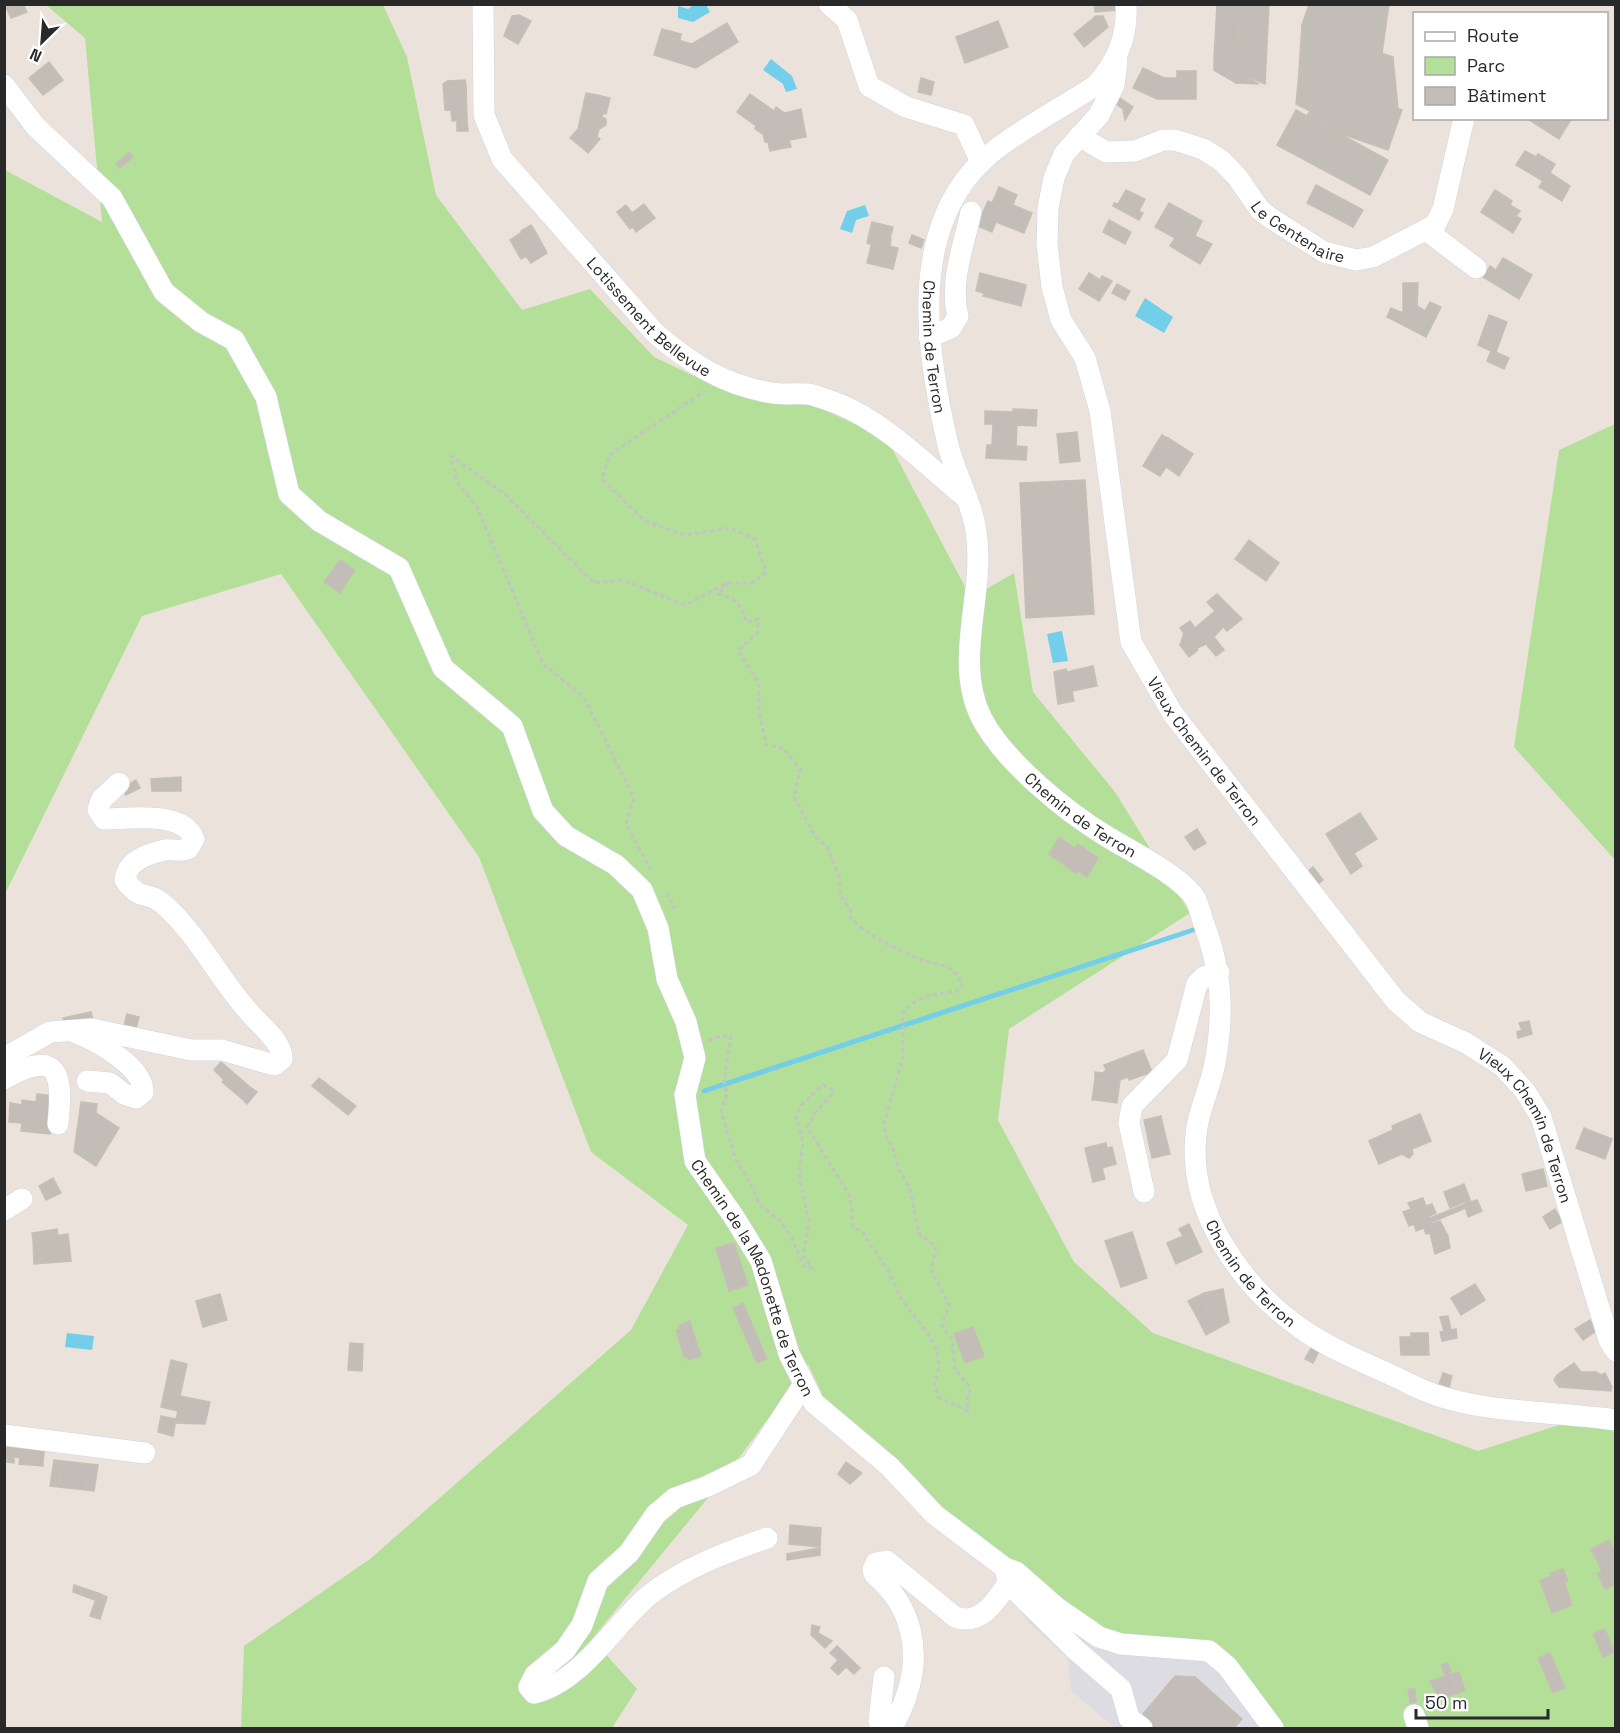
<svg xmlns="http://www.w3.org/2000/svg" width="1620" height="1733" viewBox="0 0 1620 1733" font-family="'Space Grotesk',sans-serif">
	<style>
		.industrial { fill: #dddce3 }
		.green { fill: #b4df99 }
		.water { fill: #72cee9 }
		.lines { fill: none; stroke-linecap: round; stroke-linejoin: round }
		.stream { stroke: #72cee9; stroke-width: 5 }
		.building { fill: #c3bdb8; stroke: #c6bfb5; stroke-width: 1.5 }
		.minor-casing { stroke: #d0d4e1; stroke-width: 22 }
		.path { stroke: #c3c3c3; stroke-width: 3; stroke-dasharray: 4.5 3; stroke-linecap: butt }
		.minor { stroke: #fff; stroke-width: 21 }
		.labels { text-anchor: middle; dominant-baseline: central; stroke-width: 4.5; stroke-linejoin: round; paint-order: stroke }
		.street-label { font-size: 16px; fill: #292929; stroke: #fff }
	</style>
	<rect width="100%" height="100%" fill="#ebe3db"/>
	<polygon class="industrial" points="1010,1597 1207,1657 1266,1728 1115,1728 1071,1691 1068,1658 1029,1623"/>
	<g class="green">
		<polygon points="46,5 383,5 407,57 436,195 522,310 590,289 654,357 732,394 814,405 887,439 971,598 1014,573 1033,692 1115,792 1190,913 1009,1029 998,1120 1074,1262 1153,1333 1478,1451 1615,1407 1615,1728 1265,1728 1207,1657 1075,1628 825,1401 808,1364 725,1477 592,1639 637,1689 612,1728 241,1728 244,1646 370,1559 631,1330 688,1225 591,1152 479,857 281,574 142,616 5,894 5,170 102,222 85,38"/>
		<polygon points="1615,424 1615,860 1514,747 1559,450"/>
	</g>
	<g class="water">
		<polygon points="695,4 706,5 710,12 693,22 678,18 678,6 688,9"/>
		<polygon points="771,59 792,76 797,89 786,92 783,84 763,70"/>
		<polygon points="865,205 869,216 856,220 852,233 840,229 847,211"/>
		<polygon points="1145,298 1173,317 1164,333 1135,316"/>
		<polygon points="1062,631 1068,661 1053,663 1047,634"/>
		<polygon points="67,1333 94,1336 92,1350 65,1347"/>
	</g>
	<g class="lines">
		<polyline class="stream" points="704,1091 1196,929"/>
	</g>
	<g class="building">
		<polygon points="12,4 23,4 27,12 11,18 6,7"/>
		<polygon points="1094,4 1117,4 1118,10 1095,12"/>
		<polygon points="1217,4 1240,4 1237,72 1214,60"/>
		<polygon points="1240,4 1269,4 1265,84 1237,72"/>
		<polygon points="1309,4 1389,4 1382,53 1302,25"/>
		<polygon points="519,15 531,21 518,44 504,36 512,16"/>
		<polygon points="1096,16 1103,16 1108,27 1084,47 1074,34"/>
		<polygon points="998,21 1008,47 965,63 956,37"/>
		<polygon points="727,23 738,42 696,68 654,55 660,35 692,44"/>
		<polygon points="1302,25 1393,57 1398,109 1299,72"/>
		<polygon points="662,29 681,34 680,40 660,35"/>
		<polygon points="1214,60 1237,72 1236,83 1214,70"/>
		<polygon points="49,62 63,80 43,95 29,78"/>
		<polygon points="1143,68 1164,78 1191,78 1191,99 1157,99 1133,88"/>
		<polygon points="1177,71 1196,71 1196,99 1191,99 1191,78 1177,78"/>
		<polygon points="1237,72 1259,84 1236,83"/>
		<polygon points="1299,72 1402,110 1388,150 1339,133 1307,116 1310,111 1296,104"/>
		<polygon points="921,78 934,82 931,95 918,92"/>
		<polygon points="465,80 466,85 455,85 456,91 446,92 447,110 445,110 443,84 447,81"/>
		<polygon points="455,85 466,85 467,120 452,121 451,110 447,110 446,92 456,91"/>
		<polygon points="586,93 597,95 593,114 585,112 581,132 587,137 580,146 570,138 578,129"/>
		<polygon points="750,94 774,111 776,107 785,113 801,109 806,137 789,140 791,147 770,151 768,142 765,142 763,134 755,129 756,126 737,112"/>
		<polygon points="597,95 610,98 606,114 603,113 602,117 606,119 606,125 599,129 597,137 600,139 588,153 580,146 587,137 581,132 585,112 593,114"/>
		<polygon points="1120,98 1133,107 1125,120 1123,109 1116,104"/>
		<polygon points="1296,110 1307,116 1288,151 1277,145"/>
		<polygon points="1307,116 1388,160 1370,195 1288,151"/>
		<polygon points="1526,118 1572,118 1559,139"/>
		<polygon points="457,120 467,120 468,131 457,131"/>
		<polygon points="1525,151 1536,157 1538,154 1555,164 1550,173 1570,186 1562,201 1539,187 1543,181 1516,165"/>
		<polygon points="129,152 133,157 120,168 116,164"/>
		<polygon points="1316,185 1363,210 1353,227 1307,203"/>
		<polygon points="999,187 1017,195 1015,199 997,192"/>
		<polygon points="1126,190 1145,199 1139,211 1143,213 1139,220 1113,206 1114,203 1118,204"/>
		<polygon points="1495,190 1512,201 1510,205 1520,211 1516,216 1521,219 1513,233 1481,212"/>
		<polygon points="997,192 1015,199 1013,205 1032,213 1024,233 996,222 992,232 973,224 979,211 983,212 988,201 992,203"/>
		<polygon points="1169,203 1202,221 1195,236 1212,244 1200,264 1170,246 1175,238 1155,227"/>
		<polygon points="644,204 651,213 630,229 617,212 626,205 632,213"/>
		<polygon points="651,213 655,218 636,232 633,227"/>
		<polygon points="1109,220 1131,232 1125,244 1103,232"/>
		<polygon points="872,222 893,227 890,239 869,234"/>
		<polygon points="531,225 538,236 528,242 521,231"/>
		<polygon points="522,232 528,242 538,236 547,253 531,263 526,256 521,259 510,240"/>
		<polygon points="869,234 891,239 890,246 872,242 872,245 867,243"/>
		<polygon points="912,235 924,240 921,248 909,243"/>
		<polygon points="872,242 898,248 893,269 867,263"/>
		<polygon points="1503,258 1532,275 1519,299 1483,277 1490,266 1496,270"/>
		<polygon points="980,273 1007,280 1005,285 1025,290 1021,306 983,296 984,293 976,291"/>
		<polygon points="1089,273 1100,280 1102,276 1112,281 1099,301 1079,289"/>
		<polygon points="1007,280 1026,285 1025,290 1005,285"/>
		<polygon points="1403,283 1418,283 1417,306 1425,311 1430,302 1441,307 1426,337 1387,317 1391,308 1403,313"/>
		<polygon points="1117,284 1130,291 1125,300 1112,293"/>
		<polygon points="1489,315 1507,322 1496,352 1509,358 1504,369 1487,361 1491,351 1478,345"/>
		<polygon points="1013,409 1037,410 1036,426 1017,425 1016,446 1027,447 1026,460 986,458 987,445 992,445 993,424 985,424 985,411 1013,412"/>
		<polygon points="1077,432 1080,461 1060,463 1057,434"/>
		<polygon points="1162,435 1168,438 1162,449 1155,446"/>
		<polygon points="1168,438 1193,454 1179,476 1166,467 1160,476 1143,466 1155,446 1162,449"/>
		<polygon points="1085,480 1094,614 1026,618 1020,483"/>
		<polygon points="1249,540 1279,563 1266,581 1235,559"/>
		<polygon points="340,560 355,570 340,593 324,582"/>
		<polygon points="1217,594 1242,619 1227,631 1223,627 1214,637 1224,650 1216,656 1206,644 1197,648 1198,650 1189,657 1180,645 1184,633 1180,628 1190,621 1195,628 1215,611 1207,602"/>
		<polygon points="1093,666 1097,686 1072,691 1074,701 1058,704 1054,672 1066,669 1067,672"/>
		<polygon points="181,777 181,791 152,791 151,779"/>
		<polygon points="136,780 140,788 126,795 122,788"/>
		<polygon points="1360,813 1377,839 1354,853 1362,866 1351,874 1326,834"/>
		<polygon points="1197,829 1206,843 1194,850 1185,837"/>
		<polygon points="1059,837 1075,848 1078,844 1098,858 1087,877 1078,871 1077,874 1049,854"/>
		<polygon points="1313,867 1323,880 1315,887 1304,874"/>
		<polygon points="91,1012 94,1024 65,1030 63,1018"/>
		<polygon points="127,1014 139,1017 136,1028 124,1025"/>
		<polygon points="1529,1021 1532,1034 1518,1038 1517,1032 1522,1030 1519,1023"/>
		<polygon points="1143,1050 1152,1072 1146,1074 1140,1059 1119,1067 1117,1060"/>
		<polygon points="1140,1059 1146,1074 1129,1080 1128,1077 1120,1080 1117,1103 1097,1100 1100,1080 1095,1079 1095,1072 1103,1073 1106,1070 1104,1065 1117,1060 1119,1067"/>
		<polygon points="221,1062 250,1087 241,1098 222,1082 224,1080 214,1070"/>
		<polygon points="319,1078 356,1106 348,1115 312,1086"/>
		<polygon points="1095,1079 1100,1080 1097,1100 1092,1100"/>
		<polygon points="250,1087 257,1092 247,1104 241,1098"/>
		<polygon points="37,1094 53,1096 50,1134 21,1131 22,1123 9,1122 10,1103 22,1105 22,1100 36,1102"/>
		<polygon points="81,1102 97,1104 96,1113 119,1128 96,1166 74,1152"/>
		<polygon points="1420,1114 1431,1141 1412,1149 1413,1154 1409,1158 1402,1154 1379,1164 1369,1141 1393,1130 1392,1126"/>
		<polygon points="1161,1116 1163,1126 1146,1129 1144,1120"/>
		<polygon points="1163,1126 1170,1154 1152,1158 1146,1129"/>
		<polygon points="1584,1128 1612,1139 1605,1159 1576,1148"/>
		<polygon points="1106,1143 1107,1148 1086,1153 1085,1148"/>
		<polygon points="1112,1147 1116,1164 1102,1168 1105,1179 1093,1182 1086,1153"/>
		<polygon points="1543,1169 1547,1186 1526,1191 1522,1174"/>
		<polygon points="53,1178 61,1193 46,1200 39,1186"/>
		<polygon points="1464,1184 1471,1202 1477,1200 1482,1211 1468,1217 1464,1202 1450,1208 1444,1192"/>
		<polygon points="1423,1198 1426,1206 1432,1204 1436,1213 1429,1216 1432,1224 1440,1221 1448,1236 1450,1248 1435,1254 1430,1233 1426,1234 1424,1228 1416,1231 1414,1224 1409,1226 1403,1212 1411,1209 1408,1203"/>
		<polygon points="1465,1204 1466,1208 1432,1222 1430,1218"/>
		<polygon points="1555,1209 1562,1222 1550,1229 1543,1217"/>
		<polygon points="1189,1224 1202,1252 1176,1264 1167,1243 1183,1236 1179,1229"/>
		<polygon points="57,1229 58,1235 33,1239 32,1233"/>
		<polygon points="1132,1232 1134,1238 1114,1245 1127,1285 1121,1287 1105,1241"/>
		<polygon points="68,1234 71,1261 34,1264 33,1239"/>
		<polygon points="1134,1238 1147,1278 1127,1285 1114,1245"/>
		<polygon points="734,1243 748,1285 729,1291 716,1248"/>
		<polygon points="1475,1284 1485,1300 1461,1315 1451,1298"/>
		<polygon points="1223,1289 1229,1322 1206,1335 1198,1319 1208,1313 1204,1293"/>
		<polygon points="1204,1293 1208,1313 1198,1319 1188,1301"/>
		<polygon points="220,1294 227,1320 203,1327 196,1301"/>
		<polygon points="743,1303 767,1359 757,1363 733,1308"/>
		<polygon points="1448,1316 1451,1330 1456,1329 1457,1338 1442,1341 1440,1332 1444,1331 1440,1317"/>
		<polygon points="1590,1320 1596,1331 1583,1340 1575,1329"/>
		<polygon points="690,1321 694,1335 679,1340 676,1330 680,1329 679,1325"/>
		<polygon points="973,1327 984,1356 965,1363 954,1334"/>
		<polygon points="1411,1333 1428,1333 1429,1355 1401,1355 1400,1337 1411,1337"/>
		<polygon points="694,1335 701,1356 688,1360 687,1356 684,1357 679,1340"/>
		<polygon points="350,1343 363,1344 362,1371 348,1370"/>
		<polygon points="1313,1345 1320,1349 1313,1363 1305,1359"/>
		<polygon points="171,1360 187,1364 180,1396 210,1402 205,1424 175,1423 178,1411 161,1407"/>
		<polygon points="1574,1363 1581,1372 1596,1372 1601,1375 1605,1373 1612,1387 1611,1391 1559,1387 1554,1380 1557,1375"/>
		<polygon points="1443,1373 1452,1376 1449,1388 1439,1384"/>
		<polygon points="161,1416 176,1419 173,1436 158,1432"/>
		<polygon points="4,1439 22,1441 20,1458 14,1457 14,1463 7,1462 7,1458 4,1458"/>
		<polygon points="22,1441 45,1444 43,1461 20,1458"/>
		<polygon points="20,1458 43,1461 43,1466 19,1464"/>
		<polygon points="54,1460 62,1461 59,1487 50,1486"/>
		<polygon points="62,1461 89,1464 86,1490 59,1487"/>
		<polygon points="846,1462 862,1473 850,1484 838,1474"/>
		<polygon points="89,1464 98,1465 94,1491 86,1490"/>
		<polygon points="790,1525 821,1528 820,1547 789,1544"/>
		<polygon points="1609,1540 1616,1554 1616,1584 1605,1589 1597,1573 1602,1571 1591,1549"/>
		<polygon points="820,1548 820,1555 787,1560 787,1554"/>
		<polygon points="1563,1569 1568,1581 1555,1585 1550,1573"/>
		<polygon points="1551,1576 1555,1585 1564,1582 1572,1605 1552,1613 1540,1581"/>
		<polygon points="74,1585 98,1593 95,1600 73,1592"/>
		<polygon points="98,1593 107,1597 100,1619 90,1616"/>
		<polygon points="812,1625 820,1627 818,1633 832,1641 825,1648 811,1635"/>
		<polygon points="1605,1629 1614,1652 1603,1657 1593,1634"/>
		<polygon points="837,1646 860,1668 854,1674 830,1653"/>
		<polygon points="1550,1653 1565,1688 1553,1693 1538,1658"/>
		<polygon points="839,1659 847,1666 838,1675 831,1668"/>
		<polygon points="1448,1663 1458,1693 1439,1699 1430,1681 1445,1676 1441,1665"/>
		<polygon points="1459,1672 1465,1690 1458,1693 1452,1674"/>
		<polygon points="1175,1676 1195,1677 1242,1719 1234,1728 1148,1728 1138,1720"/>
		<polygon points="1408,1689 1415,1689 1416,1702 1410,1703"/>
	</g>
	<g class="lines">
		<defs>
			<g id="minor">
				<path id="s1" d="M483,4l1,111 18,44 153,174c36,31 69,52 117,60 12,2 24,0 37,1 9,2 21,7 30,10 48,20 86,60 126,93"/>
				<polyline points="829,4 847,20 869,86 906,107 964,125 981,162"/>
				<path id="s2" d="M1126,4c2,33 -9,59 -31,82 -34,22 -85,49 -113,75 -75,72 -55,195 -34,284 7,29 24,57 28,86 10,62 -24,130 6,188 23,43 83,92 124,117 24,15 74,39 89,62 4,7 6,18 9,26 17,45 20,85 12,133 -3,24 -15,46 -19,70 -13,81 44,161 109,205 24,16 54,29 81,41 16,7 32,17 49,22 55,19 122,16 180,25"/>
				<path id="s3" d="M1117,62l-3,23 -15,30 -35,39 -10,24 -6,30 -1,36 5,43 9,33 24,38 15,53 31,231 42,72 223,287 24,21 46,21 36,23 23,25 16,26 68,223 7,11"/>
				<path id="s4" d="M4,85l32,42 76,71 52,94 37,30 33,18 32,57 23,97 30,27 80,47 44,100 69,58 31,85 23,25 50,29 26,25 16,38 9,51 19,43 9,36 -10,37 10,66 39,56 27,44 28,93 25,49 76,64 45,48 70,53 11,4 41,36 42,29 22,7 88,7 18,15 46,62"/>
				<path id="s5" d="M1079,136l27,16 29,-1 28,-11h12l28,9 19,12 16,17 22,32 9,7 55,35 32,8 17,-3 62,-32 8,-16 21,-91"/>
				<polyline points="1426,230 1476,268"/>
				<path d="M929,337l22,-9 7,-12c-9,-33 6,-71 13,-104"/>
				<path d="M76,1033c21,8 68,34 67,59l-7,6 -12,-4 -14,-11 -23,-2"/>
				<path d="M4,1058l46,-26 42,-3 99,21h31l52,15 8,-6c1,-17 -23,-35 -34,-48 -30,-34 -51,-78 -86,-108 -15,-13 -20,0 -37,-23 2,-20 23,-26 40,-30 8,-1 15,2 23,-1l6,-10c-11,-29 -66,-20 -90,-20l-6,-9 3,-10 18,-17"/>
				<path d="M4,1079c56,-32 59,-4 54,45"/>
				<polyline points="1144,1192 1129,1123 1132,1106 1177,1060 1197,984 1204,977 1219,972"/>
				<polyline points="4,1210 22,1199"/>
				<polyline points="4,1435 145,1453"/>
				<path d="M767,1538c-42,15 -84,30 -119,58 -33,28 -68,87 -114,97l-5,-6 6,-12 30,-25 17,-25 16,-44 31,-28 27,-39 19,-16 33,-12 43,-21 53,-81"/>
				<polyline points="1006,1572 1008,1583 1077,1651 1121,1689 1129,1718 1142,1728"/>
				<path d="M884,1677l-5,44 8,6 5,-1c7,-8 10,-19 14,-29 16,-45 6,-91 -31,-122l-2,-5 3,-7 11,-2 68,56c25,9 40,-14 53,-34"/>
				<polyline points="1414,1715 1418,1728"/>
			</g>
		</defs>
		<use href="#minor" class="minor-casing"/>
		<g class="path">
			<polyline points="651,870 626,824 634,798 584,697 543,664 476,505 457,482 451,456 505,494 594,583 623,580 685,605 728,583 752,583 766,572 755,539 730,528 685,535 645,521 602,479 609,455 705,391"/>
			<polyline points="666,893 675,907 669,910"/>
			<path d="M709,1041l7,-4 15,-1 -7,44 3,14 -6,16 10,35 6,18 10,13 12,28 21,17 12,17 11,28 9,2 -9,-12 6,-34 -10,-47 4,-33 -7,-25 5,-12 22,-20 9,4v5l-17,19 -8,14 43,69 3,31 11,6c6,14 15,22 22,35 7,10 10,23 17,33 17,26 47,47 31,81l4,15 30,14 -1,-13 4,-10 -16,-18 -3,-31 -10,-13 7,-22 -18,-34 5,-23 -17,-14 -10,-47 -11,-18 -6,-23 -5,-4 -3,-17 19,-67v-44c15,-18 29,-19 53,-21l7,-7c-14,-25 -20,-17 -41,-25 -23,-10 -55,-24 -72,-43l1,-6 -10,-15 -2,-21 -12,-28 -12,-11 -21,-39 6,-28 -17,-21 -17,-3 -7,-36v-26l-21,-32 20,-19v-13l-11,4c-6,-17 -11,-26 -29,-29l10,-11"/>
		</g>
		<use href="#minor" class="minor"/>
	</g>
	<g class="labels">
		<g class="street-label">
			<text stroke="none"><textPath href="#s5" startOffset="261">Le Centenaire</textPath></text>
			<text stroke="none"><textPath href="#s1" startOffset="375">Lotissement Bellevue</textPath></text>
			<text stroke="none"><textPath href="#s2" startOffset="426">Chemin de Terron</textPath></text>
			<text stroke="none"><textPath href="#s3" startOffset="744">Vieux Chemin de Terron</textPath></text>
			<text stroke="none"><textPath href="#s2" startOffset="946">Chemin de Terron</textPath></text>
			<text stroke="none"><textPath href="#s3" startOffset="1248">Vieux Chemin de Terron</textPath></text>
			<text stroke="none"><textPath href="#s2" startOffset="1486">Chemin de Terron</textPath></text>
			<text stroke="none"><textPath href="#s4" startOffset="1479">Chemin de la Madonette de Terron</textPath></text>
		</g>
	</g>
	<rect width="1620" height="1733" fill="none" stroke="#292929" stroke-width="12"/>
	<rect x="1413" y="12" width="195" height="108" fill="#ffffff" stroke="#a9a9a9" stroke-width="1.5"/>
	<rect x="1425" y="32" width="30" height="9" fill="#ffffff" stroke="#a9a9a9" stroke-width="1.5"/>
	<text x="1467" y="42" font-size="18" fill="#292929">Route</text>
	<rect x="1425" y="57" width="30" height="18" fill="#b4df99" stroke="#a9a9a9" stroke-width="1.5"/>
	<text x="1467" y="72" font-size="18" fill="#292929">Parc</text>
	<rect x="1425" y="87" width="30" height="18" fill="#c3bdb8" stroke="#a9a9a9" stroke-width="1.5"/>
	<text x="1467" y="102" font-size="18" fill="#292929">Bâtiment</text>
	<g transform="translate(42 42) rotate(205)" stroke="#ffffff" stroke-width="4.5" paint-order="stroke">
	<path d="M0-4.5L10 22L0 15L-10 22Z" fill="#292929"/>
	<text y="-9" font-size="16" font-weight="bold" text-anchor="middle" fill="#292929">N</text>
	</g>
	<path d="M1416 1709v9h132v-9" fill="none" stroke="#292929" stroke-width="3"/>
	<text x="1425" y="1709" font-size="18" fill="#292929" stroke="#ffffff" stroke-width="4.5" paint-order="stroke">50 m</text>
</svg>
